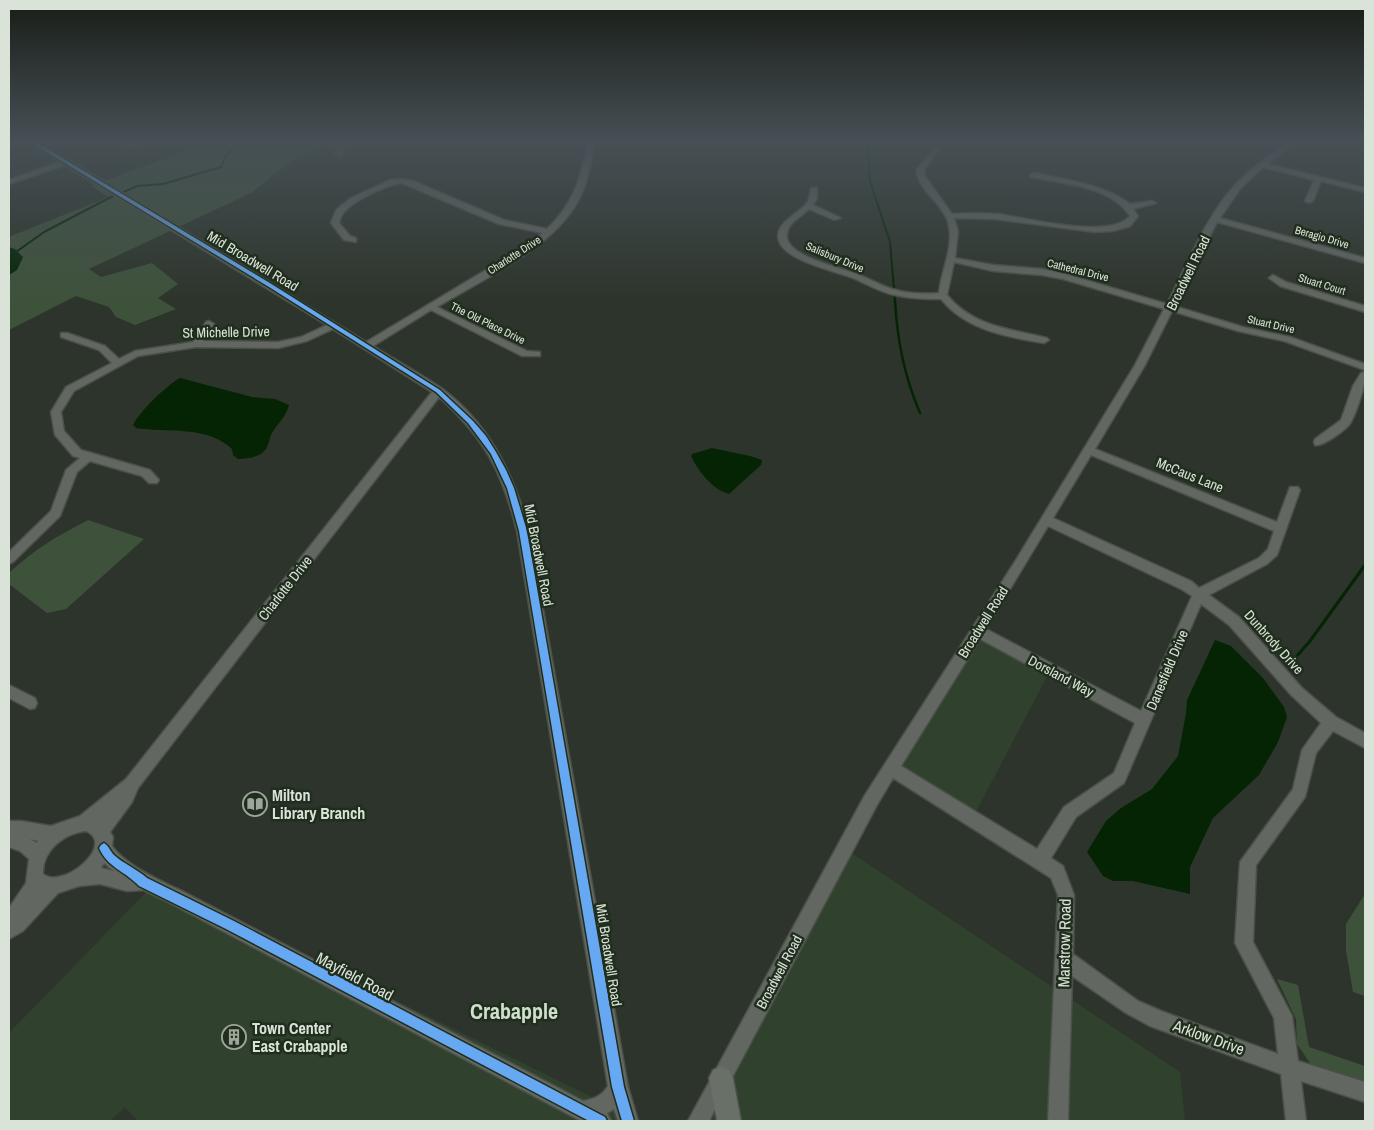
<svg xmlns="http://www.w3.org/2000/svg" width="1374" height="1130" viewBox="0 0 1374 1130" font-family="'Archivo Narrow',sans-serif">
	<style>
		.built { fill: #30422d }
		.green { fill: #3e523b }
		.water { fill: #042404 }
		.lines { fill: none; stroke-linecap: round; stroke-linejoin: round }
		.stream-far2 { stroke: #042404; stroke-width: 2 }
		.stream-far1 { stroke: #042404; stroke-width: 2.5 }
		.stream { stroke: #042404; stroke-width: 3 }
		.minor-casing { stroke: #4a4f48; stroke-width: 3 }
		.major-casing { stroke: #4a4f48; stroke-width: 3 }
		.minor { fill: #626761; fill-rule: evenodd }
		.major { fill: #697067; fill-rule: evenodd }
		.cycleway-casing { stroke: #202e1e; stroke-width: 3 }
		.cycleway { fill: #66a8f1; fill-rule: evenodd }
		.labels { text-anchor: middle; dominant-baseline: central; stroke-width: 5; stroke-linejoin: round; paint-order: stroke }
		.far-street-label { font-size: 11px; fill: #dae3d8; stroke: #202e1e }
		.street-label { font-size: 14px; fill: #dae3d8; stroke: #202e1e }
		.near-poi-label { font-size: 16px; font-weight: bold; fill: #dae3d8; stroke: #202e1e; text-anchor: start }
		.near-street-label { font-size: 16px; fill: #dae3d8; stroke: #202e1e }
		.near-district-label { font-size: 22px; font-weight: bold; fill: #cee0cb; stroke: #202e1e }
	</style>
	<rect width="100%" height="100%" fill="#2d342b"/>
	<g class="built">
		<polygon points="978,631 1051,669 969,825 886,775"/>
		<polygon points="841,846 1180,1072 1185,1121 686,1121"/>
		<polygon points="156,882 640,1121 138,1121 125,1107 110,1121 9,1121 9,1033"/>
	</g>
	<g class="green">
		<polygon points="209,142 397,142 388,146 319,147 288,163 251,193 89,269 101,277 152,263 178,284 158,298 176,309 135,325 116,317 109,307 76,296 9,330 9,240 11,236 109,197 91,186"/>
		<path d="M88,520l56,19 -78,70 -19,4 -38,-29v-11c24,-23 50,-38 79,-53z"/>
		<polygon points="1365,894 1365,996 1353,992 1346,950 1346,924"/>
		<polygon points="1277,979 1298,985 1309,1047 1365,1066 1365,1083 1312,1066 1297,1044 1296,1019"/>
	</g>
	<g class="water">
		<polygon points="9,247 15,249 23,257 17,270 9,275"/>
		<path d="M180,378l72,19 23,2 14,6c-3,12 -11,18 -17,28 -3,5 -3,14 -8,18 -6,7 -17,7 -26,8l-5,-4 -1,-6c-25,-24 -65,-16 -96,-21l-3,-3c6,-13 34,-40 47,-47z"/>
		<path d="M712,448l38,8 12,4 -1,5 -32,29c-16,-4 -31,-23 -38,-38l1,-2z"/>
		<polygon points="1215,640 1231,646 1263,678 1284,707 1287,717 1278,742 1259,775 1213,818 1190,867 1190,894 1133,881 1113,881 1103,876 1087,852 1106,821 1121,808 1152,789 1178,756 1186,713 1187,700"/>
	</g>
	<g class="lines">
		<g class="stream-far2">
			<polyline points="868,142 870,181 890,242 895,301"/>
			<polyline points="121,193 137,186 163,184 221,167 226,155 242,142"/>
			<polyline points="9,257 44,232 113,196"/>
		</g>
		<path class="stream-far1" d="M895,300c2,40 9,76 25,113"/>
		<polyline class="stream" points="1295,658 1310,641 1365,565"/>
		<defs>
			<g id="minor">
				<path d="M29,142h8l32,18 297,182 145,-87 32,-22 -44,-9 -97,-41c-16,2 -47,17 -58,29 -3,3 -4,7 -5,11l11,13 6,2v4l-12,-2 -13,-17 5,-13 15,-12 39,-18 12,-1 11,2 91,39 43,9c27,-26 34,-51 41,-87h7c-4,20 -7,41 -17,59 -25,47 -97,79 -141,106l90,44 13,1v4h-18l-91,-46 -58,36c22,14 46,27 68,42 48,35 73,87 88,143l99,556 10,34h-20l-4,-12 -7,4 4,8h-30l-413,-219 -25,-12 -16,1 -27,-7 -21,2 -21,7 -35,38 -14,8v-31l17,-25 3,-24 -9,-8 -11,-4v-26h12l30,5 29,-10 46,-37 306,-387 -99,-63 -26,12 -29,7 -82,-1 -58,9 -64,35 -13,21 3,19 17,19 69,20 9,10 -2,3h-8l-7,-7 -52,-15 -13,11 -17,44 -47,46 -4,2v-12l42,-41 15,-41 14,-12 -7,-2 -18,-21 -4,-23 15,-25 46,-24 -13,-13 -38,-13v-4h6l38,13 14,13 16,-8 58,-9 13,-20 3,-1 5,3 -11,17 75,1 23,-5 26,-12 -262,-160 -56,19v-4l51,-18zM439,397c46,42 63,74 78,134l91,555c-6,10 -14,13 -25,15l-403,-211c-20,-9 -56,-26 -68,-44l1,-9 -3,-5 22,-30 6,-14zM86,831c31,14 -24,59 -43,43 -1,-24 22,-41 43,-43zM30,839l8,2 -1,2zM104,863l10,8 -13,-3z"/>
				<polygon points="114,142 131,144 153,142 131,148"/>
				<polygon points="337,142 344,142 343,154 339,156 335,154"/>
				<path d="M1287,142h8l-27,22 97,24v4l-44,-11 -8,20 -4,2 -4,-2 9,-21 -51,-13 -23,22 -20,29 145,40v5l-148,-41 -43,84 69,21 47,10 75,27v6l-81,-29 -46,-10 -66,-20 -27,54 -50,84 182,73 13,-35h8l2,3 -23,65 -10,9 -58,31 30,22 63,71 34,29 29,16v15l-32,-17 -17,22 -11,44 -49,68 -3,77 39,74 6,45 67,21v20l-64,-21 5,40h-20l-5,-47 -131,-48 -24,-13 -54,-37 -4,145h-20l10,-226 -7,-17 -158,-100 -16,27 -168,316h-21l177,-326 151,-235 119,-195 29,-56 -101,-30 -21,-4 -49,-4 -39,-9 -7,33c26,32 64,34 100,43l2,2 -5,3c-37,-6 -78,-13 -103,-44 -15,0 -30,0 -46,-4 -15,-3 -28,-11 -42,-17 -18,-7 -67,-17 -74,-37 -6,-18 20,-27 28,-38 3,-5 3,-10 4,-15h6v10l-4,7 28,13 -7,2 -25,-11c-8,8 -24,15 -22,29 3,19 54,30 70,36 13,5 26,13 39,16 14,4 29,4 43,3 2,-23 16,-47 9,-71 -6,-20 -29,-30 -32,-52l19,-22 3,2 -14,20 1,6 27,38c15,-1 31,-1 46,0 30,4 112,26 132,2 -19,-30 -67,-32 -99,-39l-1,-2 4,-2c33,7 69,11 96,31l22,-3 4,2 -23,6 5,7 -8,10 -17,5 -18,1 -101,-13 -40,-1 4,13 -3,27 38,7 49,4 23,5 102,30c20,-39 39,-88 69,-120 15,-16 34,-28 51,-42zM1091,455l183,76 -6,18 -9,9 -60,30 -8,-7 -138,-63zM1048,526l133,63 11,7 -51,115 -155,-82zM1201,604l28,21 63,71 29,27 -19,27 -9,39 -53,73 -5,81 39,75 4,36 -117,-43 -23,-10 -65,-47 1,-59 -11,-29 -12,-8 25,-41 48,-34zM980,639l155,84 -21,50 -50,34 -27,42 -136,-83z"/>
				<polygon points="1273,275 1286,282 1365,306 1365,312 1280,286 1269,278"/>
				<path d="M1365,372c1,12 -8,39 -14,50 -3,7 -29,25 -36,23l-1,-3 1,-3 26,-19 12,-34 8,-13z"/>
				<polygon points="9,685 35,698 37,703 35,708 30,709 9,698"/>
			</g>
			<polygon id="major" points="721,1066 729,1070 733,1078 741,1121 717,1121 709,1078 713,1070"/>
		</defs>
		<use href="#minor" class="minor-casing"/>
		<use href="#major" class="major-casing"/>
		<use href="#minor" class="minor"/>
		<use href="#major" class="major"/>
		<defs>
			<g id="cycleway">
				<polygon points="30,142 36,142 273,285 440,390 473,421 486,436 496,452 506,470 514,488 527,531 624,1087 634,1121 622,1121 612,1087 519,531 507,488 491,454 468,423 436,392 269,287"/>
				<path d="M104,843c5,3 6,8 10,12 10,9 23,14 33,23l87,43 371,196 2,4h-18l-363,-192 -87,-43c-14,-15 -31,-18 -40,-38l2,-3z"/>
			</g>
		</defs>
		<use href="#cycleway" class="cycleway-casing"/>
		<use href="#cycleway" class="cycleway"/>
	</g>
	<linearGradient id="sky" x2="0" y2="1"><stop stop-color="#191d18"/><stop offset="0.47" stop-color="#465055"/><stop offset="1" stop-color="#465055" stop-opacity="0"/></linearGradient>
	<rect width="1374" height="301" fill="url(#sky)"/>
	<defs>
		<symbol id="library-ring" viewBox="-11 -11 22 22"><circle r="9.5" fill="#202e1e" stroke="#9da69b" stroke-width="1.5"/><path d="M-6-4Q-3-5.5-.7-3.5V5Q-3 3-6 4ZM6-4Q3-5.5 .7-3.5V5Q3 3 6 4Z" fill="#9da69b"/></symbol>
		<symbol id="building-ring" viewBox="-11 -11 22 22"><circle r="9.5" fill="#202e1e" stroke="#9da69b" stroke-width="1.5"/><path d="M-4-6H4V6H1V3H-1V6H-4ZM-2.5-4.3h1.7v1.8h-1.7ZM.8-4.3h1.7v1.8H.8ZM-2.5-1h1.7V.8h-1.7ZM.8-1h1.7V.8H.8Z" fill="#9da69b"/></symbol>
	</defs>
	<g fill-rule="evenodd">
		<use href="#library-ring" x="241" y="790" width="28" height="28"/>
		<use href="#building-ring" x="220" y="1023" width="28" height="28"/>
	</g>
	<g class="labels">
		<g class="far-street-label">
			<text transform="translate(1322 237) rotate(16)">Beragio Drive</text>
			<text transform="translate(514 255) rotate(-33)">Charlotte Drive</text>
			<text transform="translate(835 257) rotate(23)">Salisbury Drive</text>
			<text transform="translate(1078 270) rotate(14)">Cathedral Drive</text>
			<text transform="translate(1322 284) rotate(17)">Stuart Court</text>
			<text transform="translate(488 323) rotate(26)">The Old Place Drive</text>
			<text transform="translate(1271 324) rotate(13)">Stuart Drive</text>
		</g>
		<g class="street-label">
			<text transform="translate(253 261) rotate(31)">Mid Broadwell Road</text>
			<text transform="translate(1188 273) rotate(-64)">Broadwell Road</text>
			<text transform="translate(226 332) rotate(-1)">St Michelle Drive</text>
			<text transform="translate(1190 475) rotate(22)">McCaus Lane</text>
			<text transform="translate(539 555) rotate(79)">Mid Broadwell Road</text>
			<text transform="translate(285 588) rotate(-52)">Charlotte Drive</text>
			<text transform="translate(983 622) rotate(-58)">Broadwell Road</text>
			<text transform="translate(1274 642) rotate(48)">Dunbrody Drive</text>
			<text transform="translate(1167 670) rotate(-67)">Danesfield Drive</text>
			<text transform="translate(1061 676) rotate(28)">Dorsland Way</text>
			<text transform="translate(609 955) rotate(81)">Mid Broadwell Road</text>
			<text transform="translate(779 972) rotate(-62)">Broadwell Road</text>
		</g>
		<g class="near-poi-label">
			<text x="272" y="795">Milton<tspan x="272" dy="18">Library Branch</tspan></text>
			<text x="252" y="1028">Town Center<tspan x="252" dy="18">East Crabapple</tspan></text>
		</g>
		<g class="near-street-label">
			<text transform="translate(1064 943) rotate(-89)">Marstrow Road</text>
			<text transform="translate(355 976) rotate(28)">Mayfield Road</text>
			<text transform="translate(1209 1037) rotate(20)">Arklow Drive</text>
		</g>
		<g class="near-district-label">
			<text x="514" y="1011">Crabapple</text>
		</g>
	</g>
	<rect width="1374" height="1130" fill="none" stroke="#dae3d8" stroke-width="20"/>
</svg>
